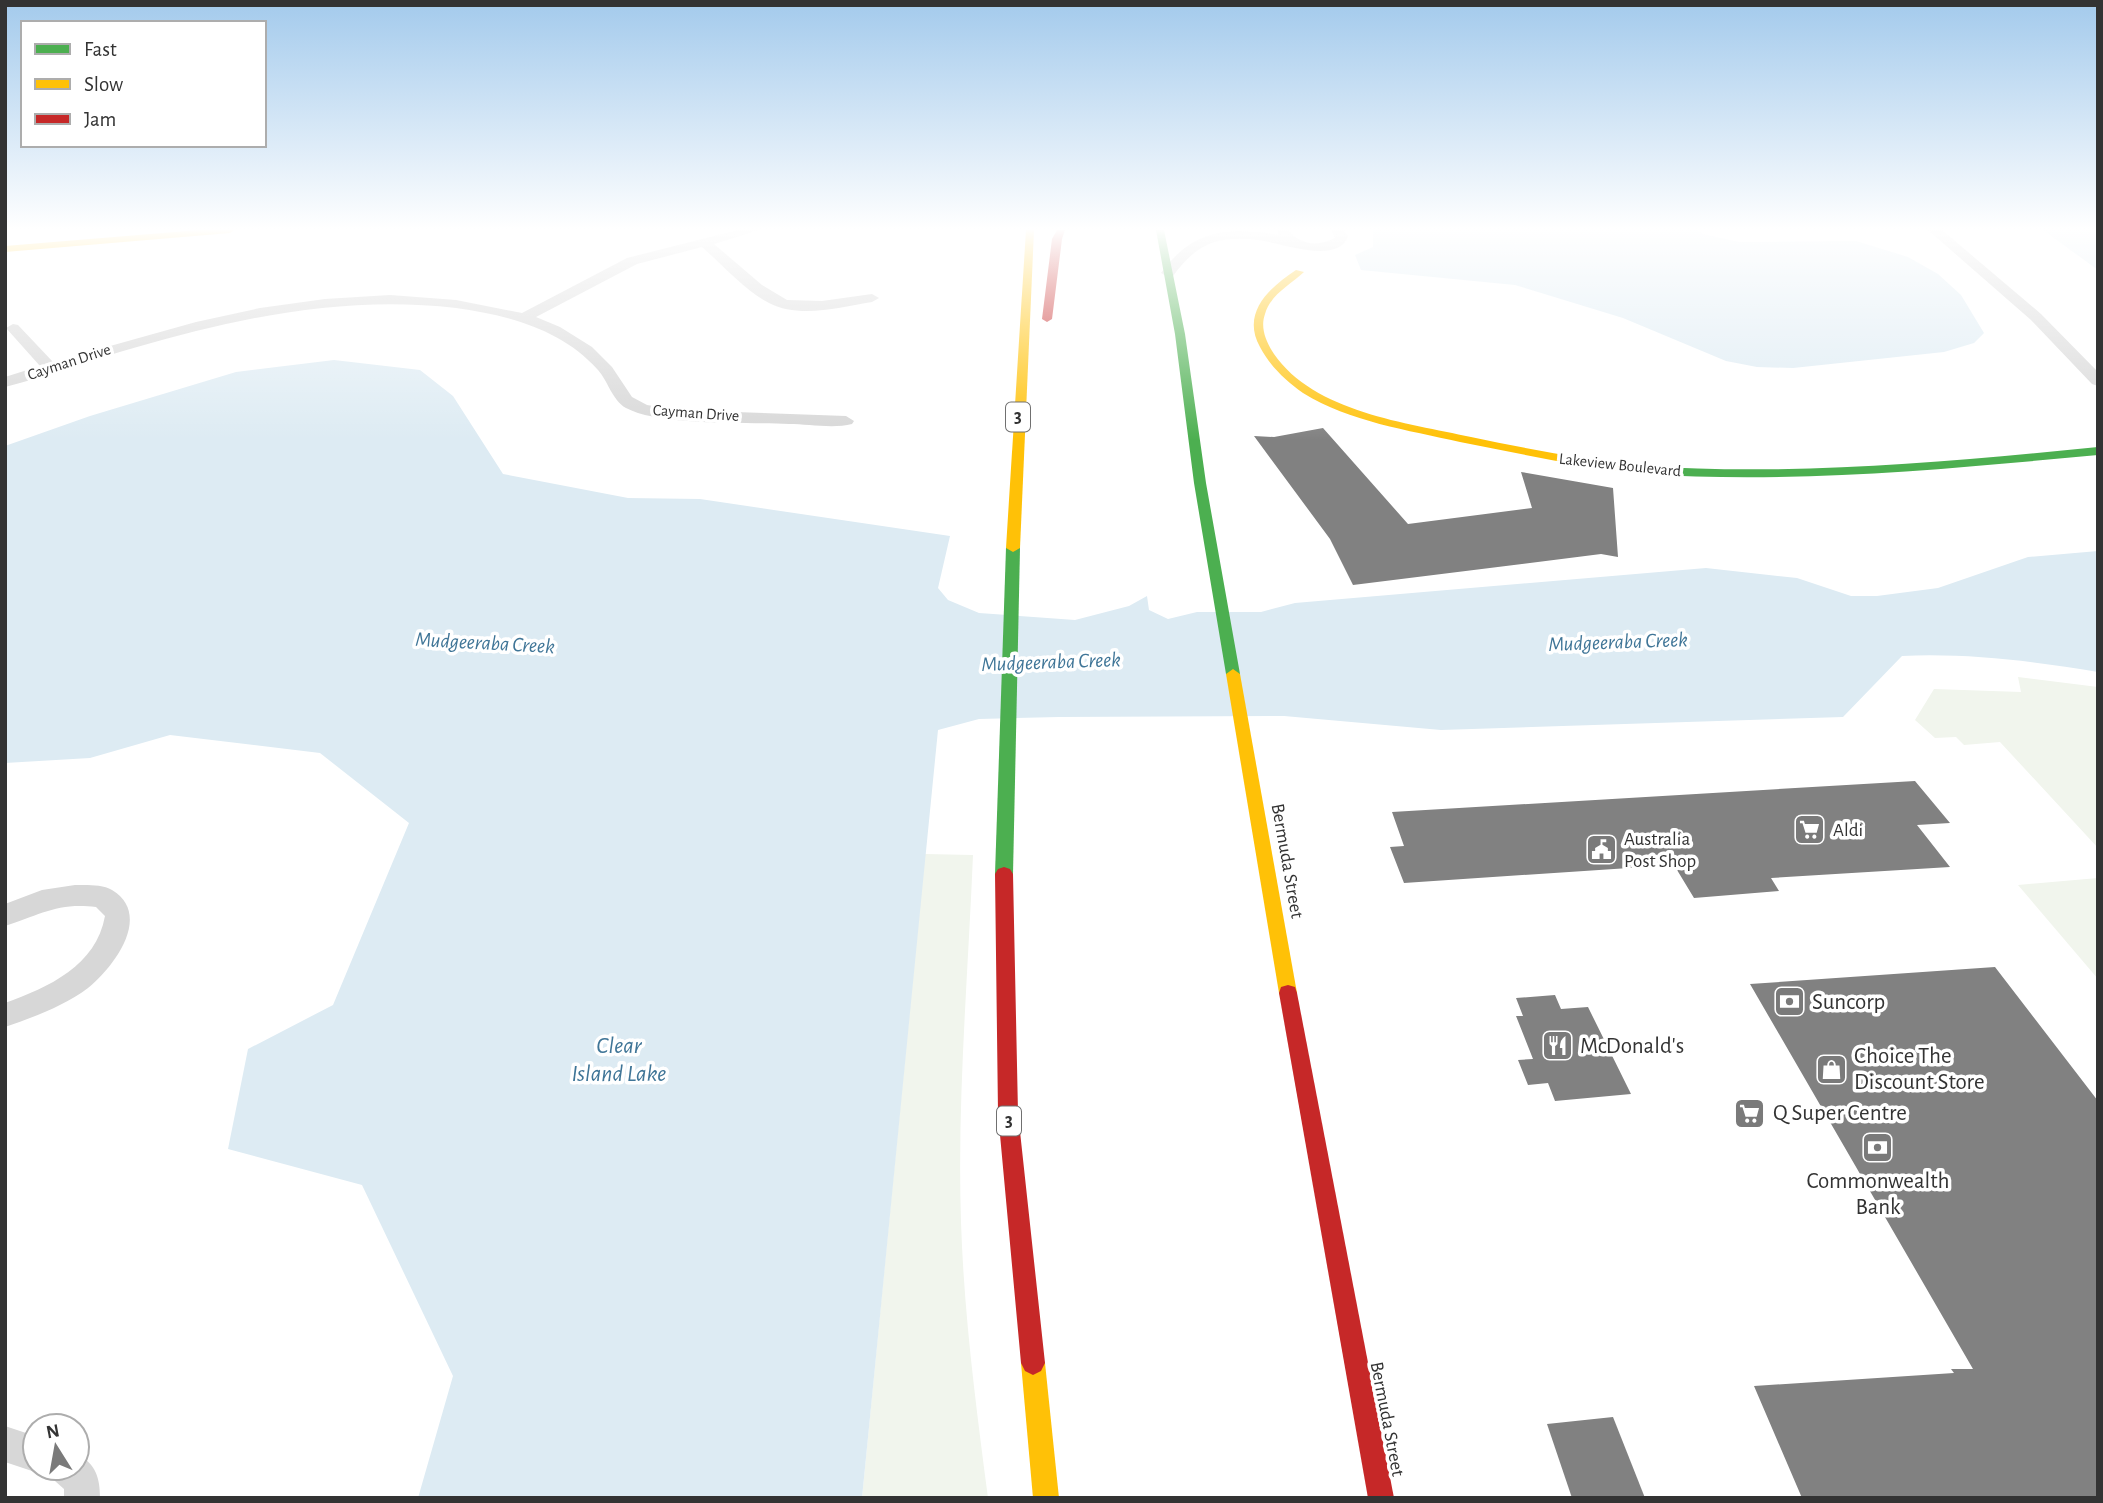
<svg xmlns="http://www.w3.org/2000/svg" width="2103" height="1503" viewBox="0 0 2103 1503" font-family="'Alegreya Sans',sans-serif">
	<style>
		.green { fill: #f1f5ed }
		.water { fill: #ddebf3 }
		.building { fill: #818181 }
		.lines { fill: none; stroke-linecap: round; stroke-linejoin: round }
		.street { fill: #d7d7d7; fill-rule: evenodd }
		.fast { fill: #4caf50; fill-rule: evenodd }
		.slow { fill: #ffc107; fill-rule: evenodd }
		.jam { fill: #c62828; fill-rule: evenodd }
		.labels { text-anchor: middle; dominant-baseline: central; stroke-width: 7; stroke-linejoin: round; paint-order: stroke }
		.far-street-label { font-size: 16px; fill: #333; stroke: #fff }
		.shield { fill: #fff; stroke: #707070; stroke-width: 2 }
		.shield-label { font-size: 18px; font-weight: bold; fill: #333 }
		.poi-label { font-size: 19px; fill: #333; stroke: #fff; text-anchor: start }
		.street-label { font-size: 19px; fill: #333; stroke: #fff }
		.water-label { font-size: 21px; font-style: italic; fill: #3f7597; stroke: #fff }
		.near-poi-label { font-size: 23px; fill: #333; stroke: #fff; text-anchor: start }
		.near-water-label { font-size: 24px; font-style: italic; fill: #3f7597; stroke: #fff }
	</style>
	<rect width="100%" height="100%" fill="#fff"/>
	<g class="green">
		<polygon points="2018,677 2098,687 2098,848 2000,742 1964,745 1956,737 1935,738 1915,720 1934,689 2021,692"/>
		<path d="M925,854l48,1c-5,122 -16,245 -12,367 3,93 15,184 27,276h-126z"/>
		<polygon points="2098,878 2098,979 2018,885"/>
	</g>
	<g class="water">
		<polygon points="1373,230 1697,230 1703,234 1739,242 1856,241 1908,257 1938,274 1961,295 1984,333 1974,343 1944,352 1793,368 1757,367 1726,361 1623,318 1515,285 1361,270 1355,255 1373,247"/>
		<polygon points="2043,230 2098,230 2098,270"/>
		<path d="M334,360l86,10 33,26 50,78 125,24 72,1 250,37 -12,52 10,12 31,13 96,7 54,-14 18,-10 2,14 19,9 29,-7h64l34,-9 411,-35 91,10 54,18h26l61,-8 90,-31 70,-6v121c-64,-11 -132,-19 -196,-16l-59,61 -402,13 -157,-14 -225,1 -80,2 -41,11 -76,768h-444l35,-122 -91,-191 -134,-36 20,-100 85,-44 76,-182 -89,-70 -150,-18 -80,23 -85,5v-317l85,-30 146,-44z"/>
	</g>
	<g class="building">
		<polygon points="1323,428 1408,524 1532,508 1521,472 1613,488 1618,557 1601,554 1353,585 1330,539 1254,436 1274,437"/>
		<polygon points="1915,781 1950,823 1917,825 1950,867 1771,878 1779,891 1694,898 1674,865 1404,883 1390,847 1404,846 1392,812"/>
		<polygon points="1995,967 2098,1101 2098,1498 1802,1498 1754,1386 1954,1373 1951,1369 1973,1369 1750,984"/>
		<polygon points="1555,995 1561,1009 1588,1007 1631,1094 1555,1101 1548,1083 1528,1085 1518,1060 1533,1059 1516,1016 1523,1016 1516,998"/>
		<polygon points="1613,1417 1645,1498 1572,1498 1547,1424"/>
	</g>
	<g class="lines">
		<g class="street">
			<path d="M738,230h21l-45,14 48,41 25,15 35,1 50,-7 7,4 -7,4c-32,5 -72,17 -103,1 -25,-13 -46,-38 -67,-56l-65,17 -101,53 24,10 32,20 20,20 20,30 15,8 30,5 169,6 8,5 -2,3c-19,5 -44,0 -63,0 -41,-2 -130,2 -163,-16 -14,-8 -18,-27 -28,-38 -36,-41 -91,-55 -142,-62 -108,-13 -216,9 -319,39 -44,12 -87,29 -132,40v-10l35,-11 -34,-38 7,-4 5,1 35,37 143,-40 64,-14 65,-9 65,-4 66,5 66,13 105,-55z"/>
			<path d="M1278,230h10c12,15 30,17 47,8l-4,-8h13l4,6c-10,30 -69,6 -90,4 -15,-2 -30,-2 -44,2 -18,6 -30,19 -41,34l-5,1 -7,-4c31,-43 68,-47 117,-38z"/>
			<polygon points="1928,230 1942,230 2041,314 2098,372 2098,386 2092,384 2031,320"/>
			<path d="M75,885c11,0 27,-1 37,5 41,25 2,77 -24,98 -24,18 -54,29 -83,39v-24c44,-16 91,-37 100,-87l-9,-9c-38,-5 -57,8 -91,19v-22l37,-14z"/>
			<polygon points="5,1426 35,1436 35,1468 45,1468 35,1472 5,1462"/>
			<path d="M77,1454c19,10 23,24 23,44h-36v-9l-9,-8 -5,-13h27z"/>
		</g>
		<g class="fast">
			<polygon points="1156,230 1164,230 1185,334 1206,483 1240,674 1233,679 1226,674 1194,483 1175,334"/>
			<path d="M2098,447v8c-152,14 -302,29 -454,19l-6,-4 6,-4c152,10 302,-4 454,-19z"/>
			<polygon points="1013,544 1020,548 1013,874 1010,879 1004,881 998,879 995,874 1006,548"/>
		</g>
		<g class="slow">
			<polygon points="199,230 234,230 230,233 5,252 5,246"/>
			<polygon points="1026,230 1034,230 1020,548 1013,552 1006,548"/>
			<path d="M1296,270l8,2c-14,13 -33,22 -39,42 -5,14 1,28 9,40 40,58 133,69 197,83 57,12 115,23 173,29l6,4 -6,4c-62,-7 -123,-20 -184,-32 -52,-12 -110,-20 -157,-49 -17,-12 -33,-27 -43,-46 -19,-34 9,-59 36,-77z"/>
			<polygon points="1233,669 1240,674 1297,993 1295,999 1288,1001 1281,999 1279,993 1226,674"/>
			<polygon points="1033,1351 1041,1355 1045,1363 1059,1498 1033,1498 1021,1363 1025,1355"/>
		</g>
		<g class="jam">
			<polygon points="1057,230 1065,230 1062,239 1052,319 1047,322 1042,319 1052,239"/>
			<polygon points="1004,867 1010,869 1013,874 1018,1113 1045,1363 1041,1371 1033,1375 1025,1371 1021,1363 998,1113 995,874 998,869"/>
			<polygon points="1288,985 1295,987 1297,993 1394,1498 1368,1498 1279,993 1281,987"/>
		</g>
	</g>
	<linearGradient id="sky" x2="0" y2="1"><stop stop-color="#a3caec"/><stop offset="0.52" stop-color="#fff"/><stop offset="1" stop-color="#fff" stop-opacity="0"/></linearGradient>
	<rect width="2103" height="440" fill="url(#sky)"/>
	<defs>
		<symbol id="supermarket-square" viewBox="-11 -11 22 22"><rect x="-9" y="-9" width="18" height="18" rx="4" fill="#7a7a7a" stroke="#fff"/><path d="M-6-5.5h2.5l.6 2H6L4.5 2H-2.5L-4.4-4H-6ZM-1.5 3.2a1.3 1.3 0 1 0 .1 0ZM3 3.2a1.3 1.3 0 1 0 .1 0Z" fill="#fff"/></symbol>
		<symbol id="civic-square" viewBox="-11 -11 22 22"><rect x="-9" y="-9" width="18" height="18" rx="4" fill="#7a7a7a" stroke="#fff"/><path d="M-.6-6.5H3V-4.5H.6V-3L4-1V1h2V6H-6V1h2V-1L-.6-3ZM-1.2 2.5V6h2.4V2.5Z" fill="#fff"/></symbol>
		<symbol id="bank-square" viewBox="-11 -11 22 22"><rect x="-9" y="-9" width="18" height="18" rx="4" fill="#7a7a7a" stroke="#fff"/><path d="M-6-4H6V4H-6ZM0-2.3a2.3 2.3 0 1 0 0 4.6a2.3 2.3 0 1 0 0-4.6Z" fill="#fff"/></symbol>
		<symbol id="restaurant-square" viewBox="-11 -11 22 22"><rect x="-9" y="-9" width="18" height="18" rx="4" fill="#7a7a7a" stroke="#fff"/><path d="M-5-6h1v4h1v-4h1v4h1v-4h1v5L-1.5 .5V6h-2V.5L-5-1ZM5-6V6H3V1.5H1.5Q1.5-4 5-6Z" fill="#fff"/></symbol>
		<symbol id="shop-square" viewBox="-11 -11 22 22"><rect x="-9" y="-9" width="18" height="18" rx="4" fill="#7a7a7a" stroke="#fff"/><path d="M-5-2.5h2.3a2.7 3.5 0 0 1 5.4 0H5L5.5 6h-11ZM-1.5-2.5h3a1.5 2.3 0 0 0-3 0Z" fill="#fff"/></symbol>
	</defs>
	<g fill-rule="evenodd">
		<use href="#supermarket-square" x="1792" y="812" width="35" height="35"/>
		<use href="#civic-square" x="1584" y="832" width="35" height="35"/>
		<use href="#bank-square" x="1772" y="984" width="35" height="35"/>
		<use href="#restaurant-square" x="1540" y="1028" width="35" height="35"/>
		<use href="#shop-square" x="1814" y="1052" width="35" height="35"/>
		<use href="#supermarket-square" x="1732" y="1096" width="35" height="35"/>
		<use href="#bank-square" x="1860" y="1130" width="35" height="35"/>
	</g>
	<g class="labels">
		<g class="far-street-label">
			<text transform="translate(69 362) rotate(-18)">Cayman Drive</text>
			<text transform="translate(696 413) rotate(4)">Cayman Drive</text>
			<text transform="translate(1620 465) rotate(6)">Lakeview Boulevard</text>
		</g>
		<g class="shield">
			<rect x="1006" y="402.5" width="24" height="29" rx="5"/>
			<rect x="997" y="1106.5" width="24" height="29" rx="5"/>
		</g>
		<g class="shield-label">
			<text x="1018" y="417">3</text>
			<text x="1009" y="1121">3</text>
		</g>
		<g class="poi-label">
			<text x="1833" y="830">Aldi</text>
			<text x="1624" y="839">Australia<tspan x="1624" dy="22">Post Shop</tspan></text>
		</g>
		<g class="street-label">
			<text transform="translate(1287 861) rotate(80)">Bermuda Street</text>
			<text transform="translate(1387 1419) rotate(79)">Bermuda Street</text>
		</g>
		<g class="water-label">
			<text transform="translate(1618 642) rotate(-2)">Mudgeeraba Creek</text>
			<text transform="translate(485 643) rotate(3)">Mudgeeraba Creek</text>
			<text transform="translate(1051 662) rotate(-2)">Mudgeeraba Creek</text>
		</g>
		<g class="near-poi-label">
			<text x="1812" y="1002">Suncorp</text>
			<text x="1580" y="1046">McDonald's</text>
			<text x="1854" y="1056">Choice The<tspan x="1854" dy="26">Discount Store</tspan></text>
			<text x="1773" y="1113">Q Super Centre</text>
			<text x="1878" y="1181" text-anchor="middle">Commonwealth<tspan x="1878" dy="26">Bank</tspan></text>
		</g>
		<g class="near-water-label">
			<text x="619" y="1046">Clear<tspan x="619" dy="28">Island Lake</tspan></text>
		</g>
	</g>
	<rect width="2103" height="1503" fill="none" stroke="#333333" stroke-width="14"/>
	<rect x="21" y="21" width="245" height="126" fill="#ffffff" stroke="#adadad" stroke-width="2"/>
	<rect x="35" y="44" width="35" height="10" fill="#4caf50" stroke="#adadad" stroke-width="2"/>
	<text x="84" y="56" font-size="21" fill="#333333">Fast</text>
	<rect x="35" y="79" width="35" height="10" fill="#ffc107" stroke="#adadad" stroke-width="2"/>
	<text x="84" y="91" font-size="21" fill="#333333">Slow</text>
	<rect x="35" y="114" width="35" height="10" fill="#c62828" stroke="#adadad" stroke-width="2"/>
	<text x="84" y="126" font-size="21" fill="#333333">Jam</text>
	<g transform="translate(56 1447) rotate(349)"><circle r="33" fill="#ffffff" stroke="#adadad" stroke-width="2"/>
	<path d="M0-5L12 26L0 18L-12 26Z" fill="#7a7a7a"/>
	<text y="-10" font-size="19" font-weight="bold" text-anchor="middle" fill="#333333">N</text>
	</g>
</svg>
